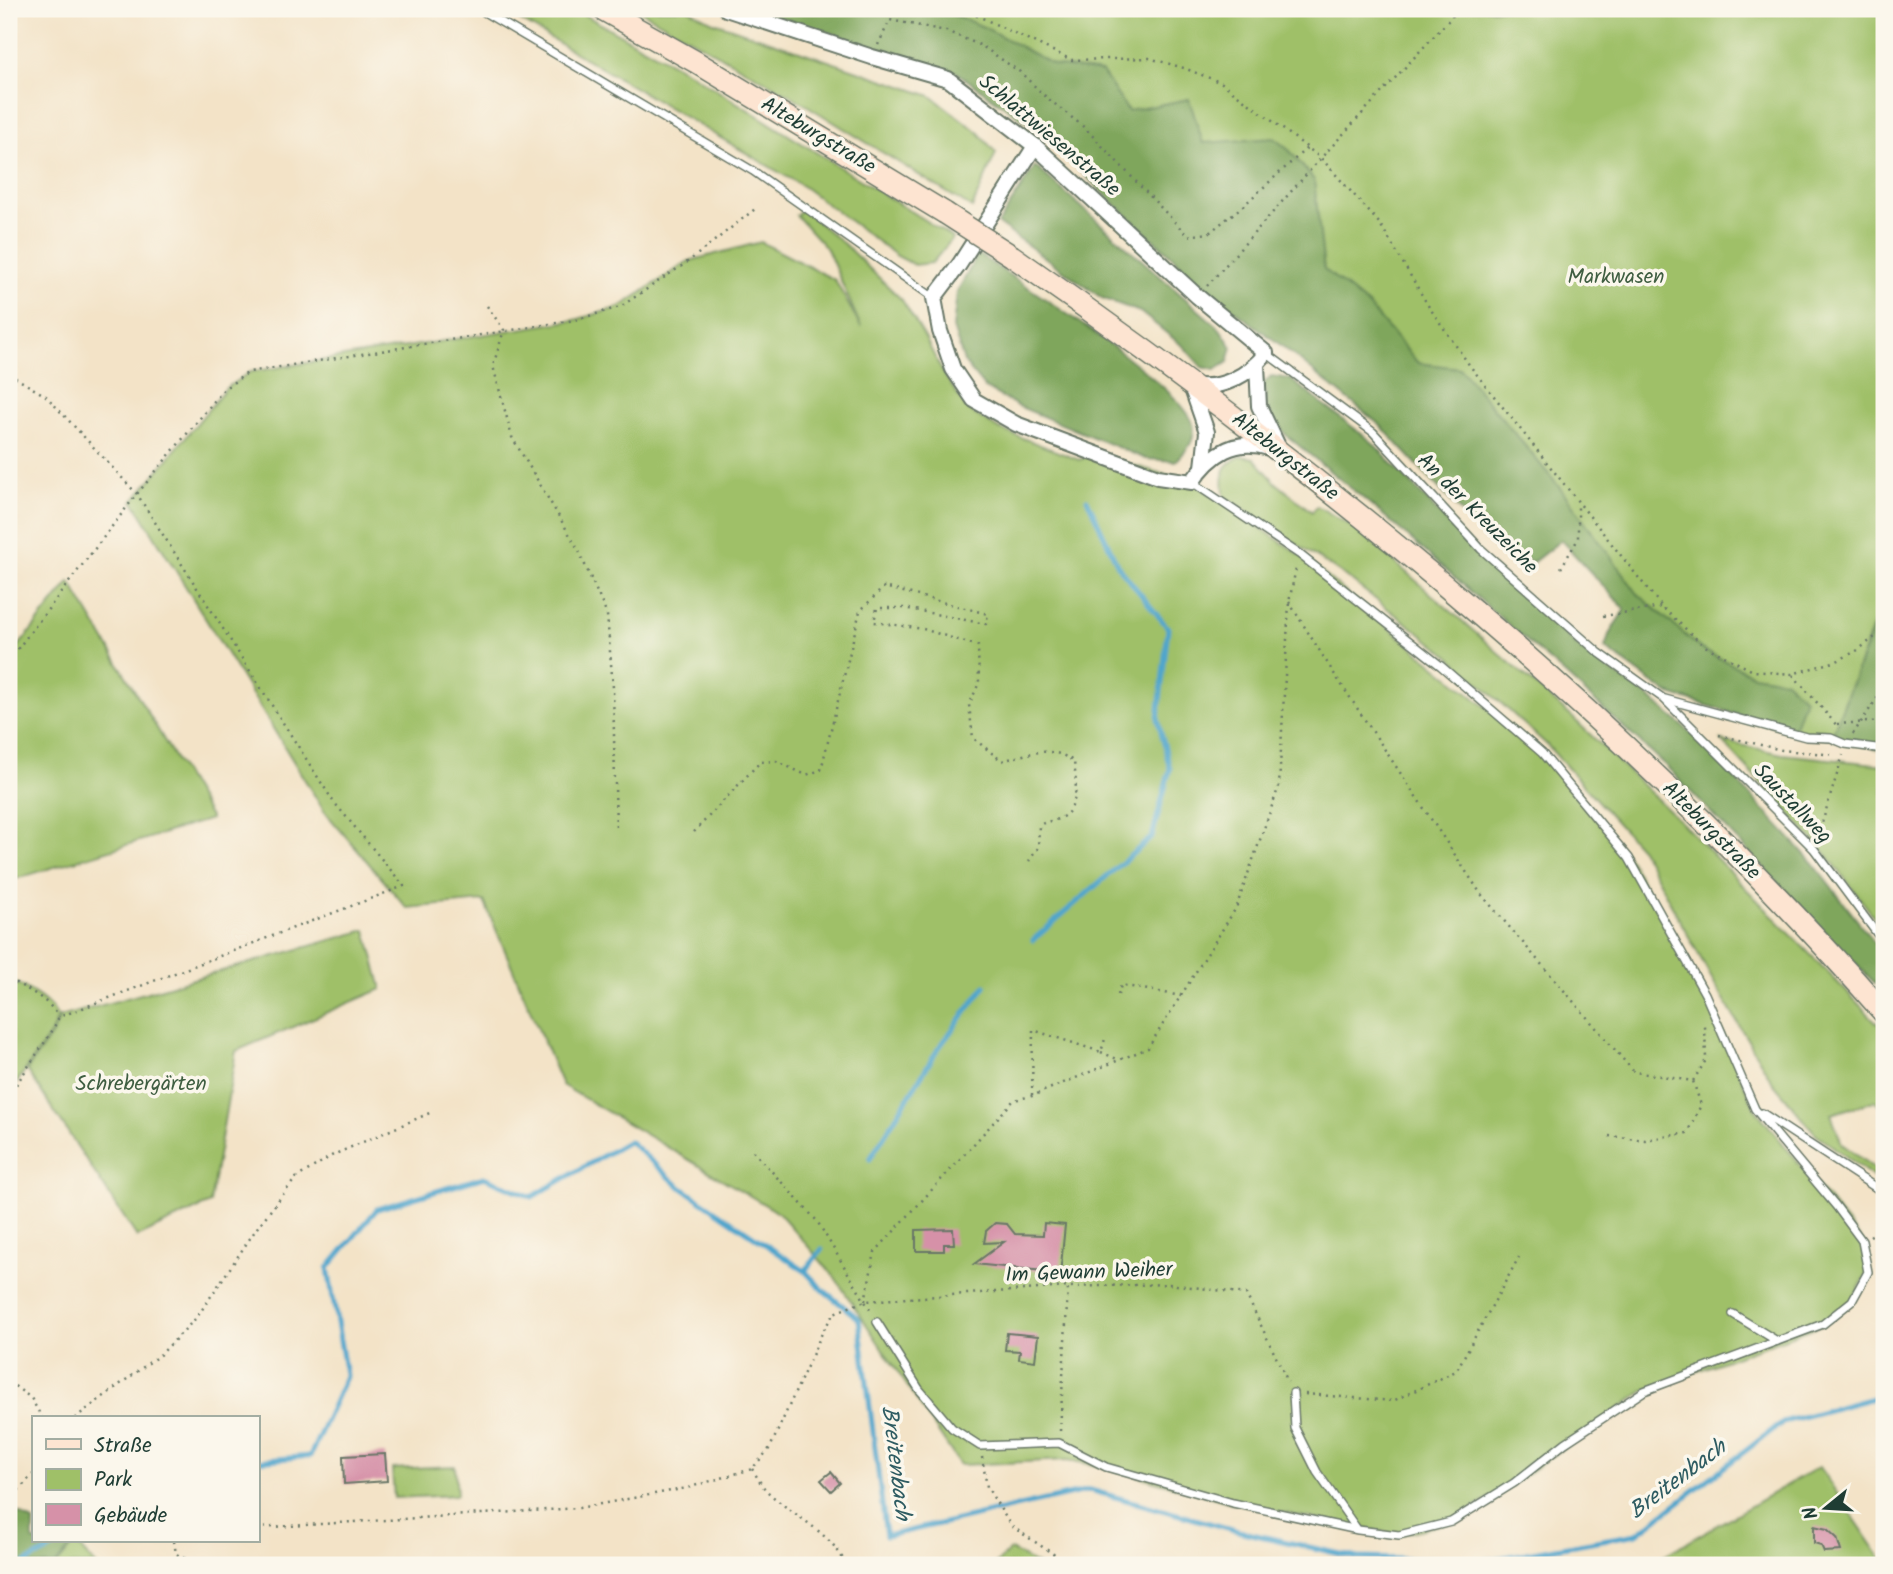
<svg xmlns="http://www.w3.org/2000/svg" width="1893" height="1574" viewBox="0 0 1893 1574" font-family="Kalam,sans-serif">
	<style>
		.green { fill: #9fc068; stroke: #5f7e4e; stroke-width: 2 }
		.forest { fill: #7fa65c; stroke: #4f7248; stroke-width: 2 }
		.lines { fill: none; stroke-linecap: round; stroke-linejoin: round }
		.stream { stroke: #50a5cc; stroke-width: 5 }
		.building { fill: #d691a8 }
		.service-casing { stroke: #697767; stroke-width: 10 }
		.minor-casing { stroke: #697767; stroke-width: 18 }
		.secondary-casing { stroke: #697767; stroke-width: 24 }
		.path { stroke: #697767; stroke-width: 2.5; stroke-dasharray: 2 5; stroke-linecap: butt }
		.service { stroke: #fff; stroke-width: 7 }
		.minor { stroke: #fff; stroke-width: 14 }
		.secondary { stroke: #fde4d1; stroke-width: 21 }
		.secondary-bridge-casing { stroke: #697767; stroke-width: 24; stroke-linecap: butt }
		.secondary-bridge { stroke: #fde4d1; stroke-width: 21 }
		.labels { text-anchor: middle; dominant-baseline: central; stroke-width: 7; stroke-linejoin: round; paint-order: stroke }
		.street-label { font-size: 21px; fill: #1f3d34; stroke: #fbf7ec }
		.park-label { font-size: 21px; fill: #3f5e41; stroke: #fbf7ec }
		.water-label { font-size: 23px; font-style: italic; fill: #2e5c62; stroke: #fbf7ec }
	</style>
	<rect width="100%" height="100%" fill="#fbf7ec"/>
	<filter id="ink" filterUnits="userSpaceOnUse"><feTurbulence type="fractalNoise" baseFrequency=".0143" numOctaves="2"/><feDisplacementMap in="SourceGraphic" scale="14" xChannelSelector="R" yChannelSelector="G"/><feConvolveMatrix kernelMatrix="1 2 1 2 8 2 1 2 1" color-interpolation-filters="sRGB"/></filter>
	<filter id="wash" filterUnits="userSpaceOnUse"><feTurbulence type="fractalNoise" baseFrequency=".00686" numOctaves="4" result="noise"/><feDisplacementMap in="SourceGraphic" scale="28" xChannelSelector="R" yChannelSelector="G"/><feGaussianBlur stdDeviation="1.57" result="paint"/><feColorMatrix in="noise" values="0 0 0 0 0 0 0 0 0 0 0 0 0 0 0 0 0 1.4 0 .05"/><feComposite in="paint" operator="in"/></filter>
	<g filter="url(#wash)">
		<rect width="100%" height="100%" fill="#f3e3c7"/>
		<g class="green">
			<polygon points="501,9 574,9 688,72 953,238 932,263 914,265 897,256 804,187"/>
			<polygon points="637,9 688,9 711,21 931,96 978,132 996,153 972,208 790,95"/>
			<polygon points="753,9 1884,9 1884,604 1878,613 1831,738 1793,732 1667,693 1605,648 1609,635 1625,609 1561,540 1533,562 1495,548 1380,425 1280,344 1214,296 1105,195 1046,136 956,72"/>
			<polygon points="802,209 844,244 902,300 924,336 943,373 968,410 999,429 1079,460 1093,454 1192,482 1299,554 1542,753 1629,858 1705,994 1755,1109 1862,1241 1868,1272 1852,1301 1823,1324 1644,1391 1514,1483 1451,1522 1399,1535 1233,1503 1106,1467 1067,1460 960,1465 834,1276 779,1213 562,1085 484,901 407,908 324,811 133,501 226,388 250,372 575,320 620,307 689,261 761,242 835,280 861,327 827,249 796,215"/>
			<path d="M1241,456l13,2 21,24 37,30 5,-6 41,24 215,188 112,108 199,204v77l-10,-6 -43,13 11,30 42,32v9l-69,-52 -42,-50 -56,-95 -76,-139 -95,-105 -99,-90 -102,-78 -121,-80c-1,-21 -4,-30 17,-40z"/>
			<polygon points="70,582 211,819 9,881 9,658"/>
			<polygon points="1722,741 1782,754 1884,765 1884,930 1827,855"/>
			<polygon points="366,930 382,989 236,1051 210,1203 137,1237 27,1070 53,1033 60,1017"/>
			<path d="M9,979c19,11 38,19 49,38l-7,16 -42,61z"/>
			<polygon points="455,1466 457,1495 394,1498 392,1469"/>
			<polygon points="1819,1467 1884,1562 1884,1565 1647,1565"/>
			<polygon points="75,1542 96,1565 56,1565"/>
			<polygon points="1010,1550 1011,1550 1037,1565 995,1565"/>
		</g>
		<g class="forest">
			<polygon points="754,9 940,9 986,28 1054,65 1102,72 1128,111 1189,99 1203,143 1274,138 1290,151 1314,180 1324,269 1368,305 1418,363 1460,368 1561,489 1638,594 1701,649 1753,675 1785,680 1805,698 1793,732 1667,693 1605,648 1609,635 1625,609 1561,540 1533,562 1495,548 1380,425 1282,346 1219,299 1105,195 1046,136 956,72"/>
			<polygon points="1035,166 1220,329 1232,347 1228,362 1215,370 1202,367 1184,347 1140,312 1102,298 998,224"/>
			<path d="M978,254c40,27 204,131 215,170 4,16 -7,27 -17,37l-30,-2 -128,-53 -33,-18 -21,-26 -11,-34 4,-36z"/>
			<polygon points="1271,376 1290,379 1372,442 1472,548 1587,655 1649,697 1698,739 1813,863 1884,955 1884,993 1667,767 1567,676 1381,513 1286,435 1272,418 1266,405 1264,383"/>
			<polygon points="1884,604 1884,750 1831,738 1879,613"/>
			<polygon points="9,1508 33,1521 33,1541 75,1542 56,1565 9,1565"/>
		</g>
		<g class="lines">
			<g class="stream">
				<polyline points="1033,940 1152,837 1170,769 1158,719 1168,628 1118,566 1087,499"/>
				<polyline points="870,1159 938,1049 985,986"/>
				<polyline points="805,1271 822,1249"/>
				<polyline points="257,1461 310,1456 346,1376 328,1268 377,1209 484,1177 532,1197 629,1141 679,1186 805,1271 822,1289 859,1319 886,1536 1090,1490 1238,1531 1358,1558 1481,1561 1637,1534 1783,1422 1884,1395"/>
				<polyline points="21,1565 67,1541"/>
			</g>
		</g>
		<g id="blocks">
			<g class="building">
				<polygon points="995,1223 1007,1224 1015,1234 1043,1235 1044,1223 1065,1225 1060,1276 1043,1275 1044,1271 974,1264 1004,1242 984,1243 986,1231"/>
				<polygon points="953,1229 954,1244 944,1244 944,1251 916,1251 916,1230"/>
				<polygon points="1007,1333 1038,1336 1035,1361 1019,1359 1020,1351 1005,1350"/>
				<polygon points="385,1454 387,1481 344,1484 343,1456"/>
				<polygon points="831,1472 840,1483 831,1491 821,1480"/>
				<polygon points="1814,1526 1827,1529 1837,1538 1841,1551 1824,1552 1821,1545 1814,1543"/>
			</g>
		</g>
	</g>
	<g filter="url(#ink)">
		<use href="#blocks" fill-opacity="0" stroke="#697767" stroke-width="2"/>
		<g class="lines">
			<defs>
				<g id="service">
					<polyline points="479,9 753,171 934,298"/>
					<polyline points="1266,353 1373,432 1481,549 1598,652 1664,699 1814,849 1884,943"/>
					<polyline points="1665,699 1806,737 1831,738 1845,744 1884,749"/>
					<polyline points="1762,1113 1884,1193"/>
					<polyline points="1733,1314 1777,1341"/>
					<polyline points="877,1322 919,1389 952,1428 980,1446 1059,1443 1106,1467 1233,1503 1358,1530 1399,1535 1451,1522 1514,1483 1565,1443 1644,1391 1823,1324 1852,1301 1868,1272 1862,1241 1836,1206 1755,1109 1705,994 1629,858 1542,753 1441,666 1299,554 1192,482"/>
					<polyline points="1293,1393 1295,1428 1317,1472 1357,1529"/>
				</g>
				<g id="minor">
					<path d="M726,9l146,48 76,22 87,67 162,150 69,57c-17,22 -45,38 -74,32"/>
					<path d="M1035,146l-76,119 -25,33 6,33 13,38 21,31 42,24 142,53 34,5c19,-28 43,-45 77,-34"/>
					<polyline points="1257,365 1259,406 1278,446"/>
					<polyline points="1191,386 1207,432 1203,467"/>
				</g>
				<g id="secondary">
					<polyline points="602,9 696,62 945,213"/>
					<path d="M1012,256c316,219 618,467 872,757"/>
				</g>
			</defs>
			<use href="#service" class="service-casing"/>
			<use href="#minor" class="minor-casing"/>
			<use href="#secondary" class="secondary-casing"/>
			<g class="path">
				<polyline points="956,9 980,17 1072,60 1149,58 1184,68 1222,83 1321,158 1380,224 1429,307 1470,366 1662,607 1703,645 1753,671 1792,674 1837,661 1858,650 1884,630"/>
				<polyline points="878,45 890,20 946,31 982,46 1020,72 1046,97 1085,128 1188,236 1209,233 1244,205 1308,147"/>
				<polyline points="1207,286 1321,158 1459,9"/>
				<polyline points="487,306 504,330 493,366 512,437 578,549 607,615 613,688 616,832"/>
				<polyline points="9,374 46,396 137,494 333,801 404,886 59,1017 51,1033 9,1095"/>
				<polyline points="1561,568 1578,539 1578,503"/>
				<polyline points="1289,602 1333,672 1481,894 1634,1072 1693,1081 1706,1060 1705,1025"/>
				<polyline points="1603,616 1662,607"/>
				<polyline points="9,660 137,494 225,388 249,372 575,320 620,307 689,261 755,209"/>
				<polyline points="1793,675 1839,728"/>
				<polyline points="1837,724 1884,721"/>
				<polyline points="1853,734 1884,688"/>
				<polyline points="1719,735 1782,750 1836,755"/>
				<path d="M694,832l66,-70 16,-1 30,14 15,-5 39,-159 24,-24 104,27 -2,10 -82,-16h-27l-3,14 49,7 55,17 1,37 -10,22 4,33 29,23c26,-7 49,-17 72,1 2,17 6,48 -14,56 -8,4 -14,2 -21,8l-1,22 -9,13"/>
				<polyline points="1818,836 1843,755"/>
				<path d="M9,979c19,11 38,19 50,38"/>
				<polyline points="1118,995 1121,985 1181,996"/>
				<polyline points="1101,1052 1117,1059"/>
				<polyline points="1032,1095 1033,1030 1101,1052 1105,1039"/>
				<polyline points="1609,1136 1645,1140 1687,1133 1701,1105 1693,1081"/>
				<polyline points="753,1151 817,1221 872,1313"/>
				<polyline points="1870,1236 1884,1227"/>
				<polyline points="865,1301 875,1252 1014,1100 1032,1096 1148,1048 1236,908 1279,786 1289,602 1296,568"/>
				<polyline points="9,1382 31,1398 42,1418"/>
				<polyline points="1305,1394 1393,1401 1456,1371 1519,1257"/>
				<polyline points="75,1418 162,1353 197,1317 259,1225 296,1178 333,1155 432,1112"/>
				<polyline points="1060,1431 1068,1287"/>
				<polyline points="982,1457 987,1487 1011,1526 1070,1565"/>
				<path d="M752,1469c5,7 9,16 15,22 24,24 65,41 79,74"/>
				<polyline points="9,1501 33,1474"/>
				<polyline points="257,1528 579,1508 687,1488 752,1469 770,1448 823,1331 834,1313 865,1301 1068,1287 1169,1284 1246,1294 1288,1382"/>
				<polyline points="174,1541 176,1554 201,1565"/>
			</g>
			<use href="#service" class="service"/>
			<use href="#minor" class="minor"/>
			<use href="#secondary" class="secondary"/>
			<defs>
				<polyline id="secondary-bridge" points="945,213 1012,256"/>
			</defs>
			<use href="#secondary-bridge" class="secondary-bridge-casing"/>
			<use href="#secondary-bridge" class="secondary-bridge"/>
		</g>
	</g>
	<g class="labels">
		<g class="street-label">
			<text transform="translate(818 136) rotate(31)">Alteburgstraße</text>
			<text transform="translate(1049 136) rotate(40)">Schlattwiesenstraße</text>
			<text transform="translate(1285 457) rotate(38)">Alteburgstraße</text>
			<text transform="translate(1477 514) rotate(45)">An der Kreuzeiche</text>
			<text transform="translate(1792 804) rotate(46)">Saustallweg</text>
			<text transform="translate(1711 831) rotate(45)">Alteburgstraße</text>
			<text transform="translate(1089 1273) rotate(-2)">Im Gewann Weiher</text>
		</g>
		<g class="park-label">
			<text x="1616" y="277">Markwasen</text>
			<text x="141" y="1084">Schrebergärten</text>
		</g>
		<g class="water-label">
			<text transform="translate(895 1463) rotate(83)">Breitenbach</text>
			<text transform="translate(1678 1480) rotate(-37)">Breitenbach</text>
		</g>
	</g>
	<rect width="1893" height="1574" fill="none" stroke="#fbf7ec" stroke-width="35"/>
	<rect x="32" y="1416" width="228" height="126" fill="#fbf7ec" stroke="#a3ada2" stroke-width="2"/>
	<rect x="46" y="1439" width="35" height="10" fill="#fde4d1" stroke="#a3ada2" stroke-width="2"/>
	<text x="94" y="1452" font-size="21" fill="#1f3d34">Straße</text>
	<rect x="46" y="1469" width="35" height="21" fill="#9fc068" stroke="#a3ada2" stroke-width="2"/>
	<text x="94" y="1486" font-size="21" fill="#1f3d34">Park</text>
	<rect x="46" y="1504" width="35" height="21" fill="#d691a8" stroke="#a3ada2" stroke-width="2"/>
	<text x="94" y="1522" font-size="21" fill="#1f3d34">Gebäude</text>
	<g transform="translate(1826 1508) rotate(252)" stroke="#fbf7ec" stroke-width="5" paint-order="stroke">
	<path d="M0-5L12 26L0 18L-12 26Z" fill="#1f3d34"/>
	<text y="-10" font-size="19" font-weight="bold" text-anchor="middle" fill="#1f3d34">N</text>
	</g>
</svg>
